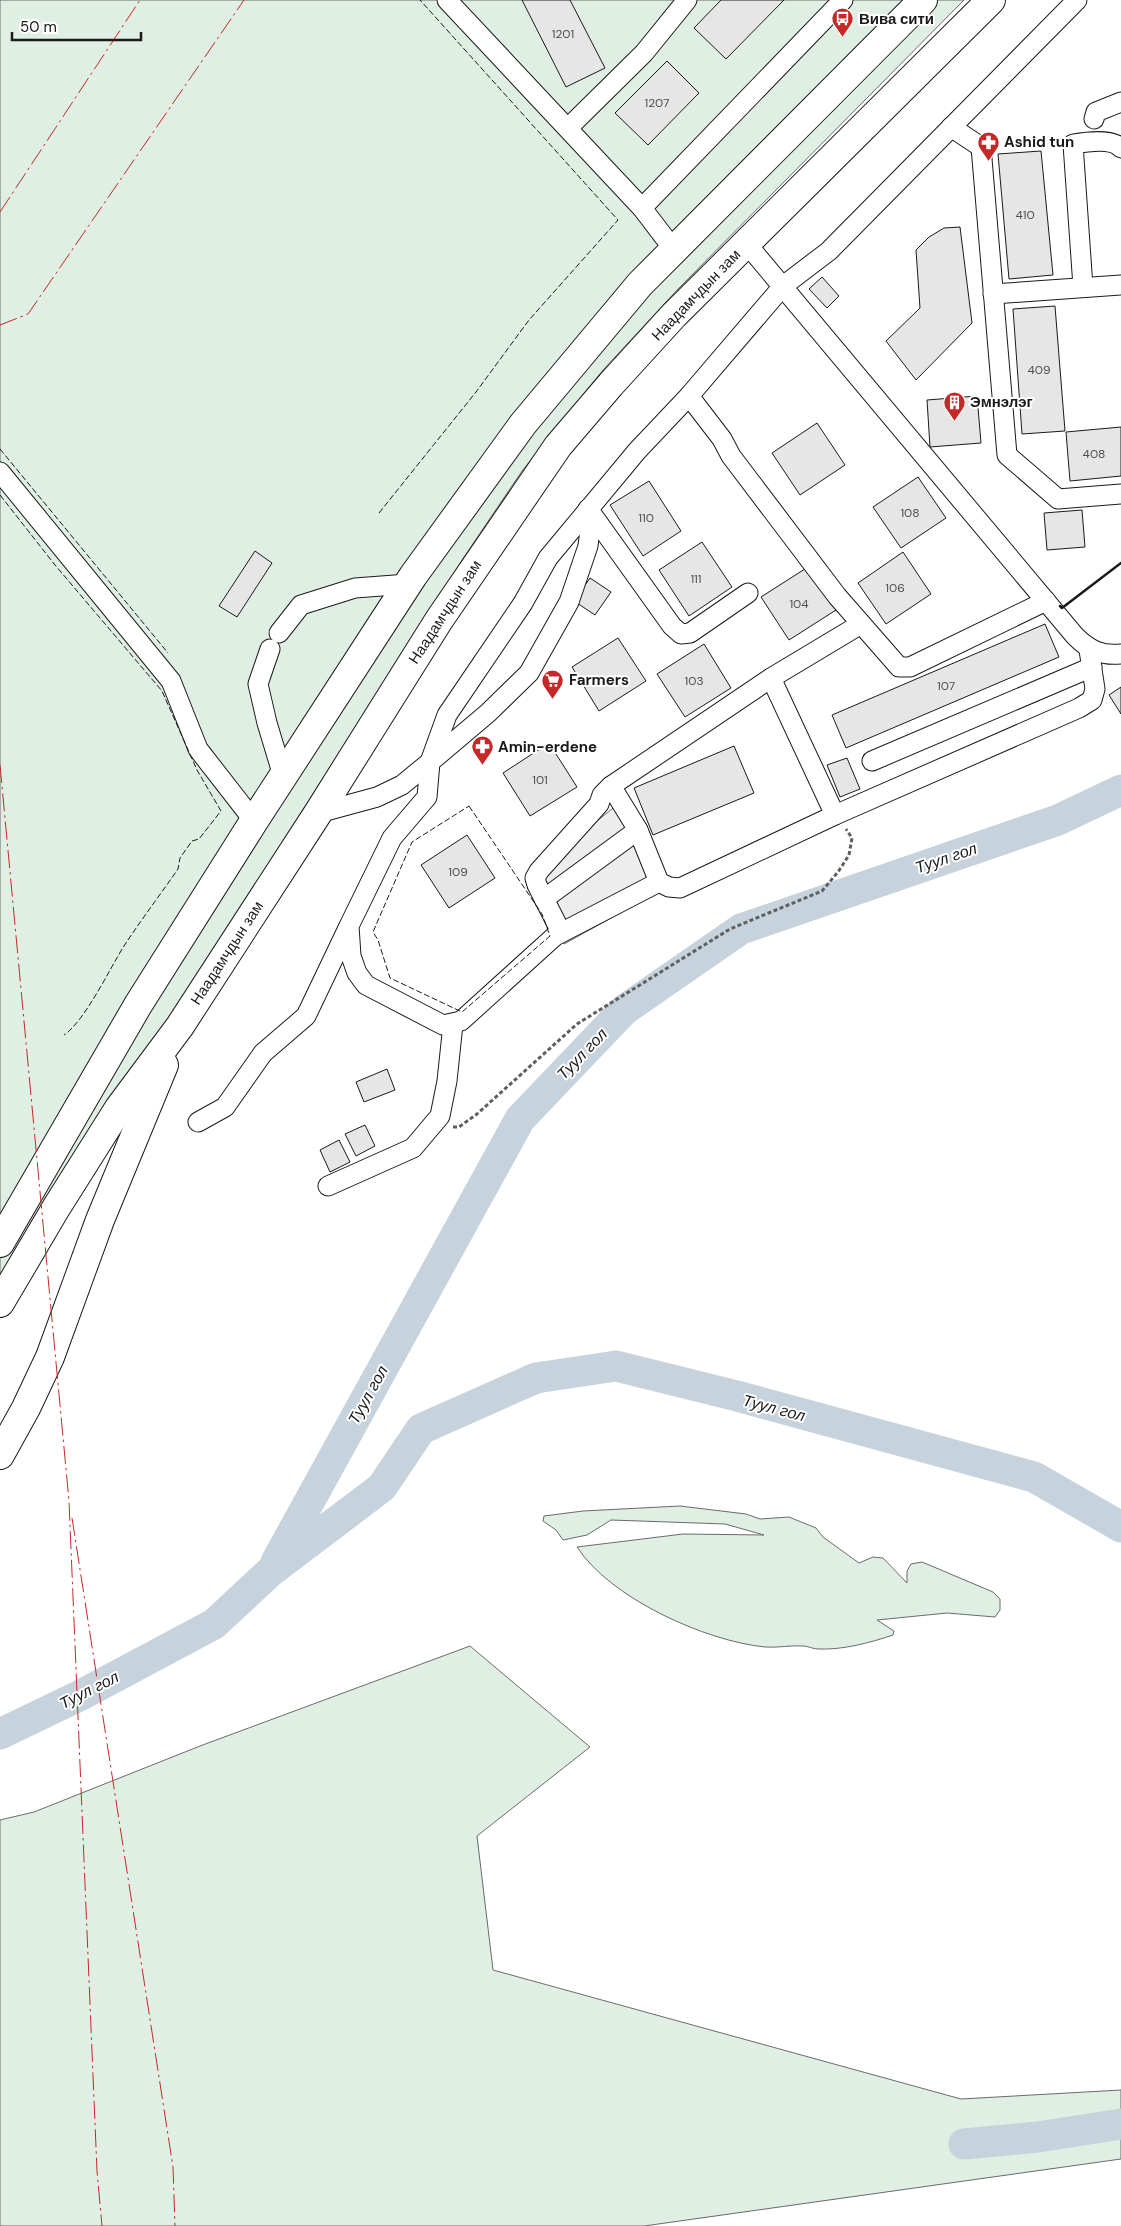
<svg xmlns="http://www.w3.org/2000/svg" width="1121" height="2226" viewBox="0 0 1121 2226" font-family="'DM Sans',sans-serif">
	<style>
		.green { fill: #e0efe3; stroke: #6a6a6a }
		.parking { fill: #ededed; stroke: #6a6a6a }
		.lines { fill: none; stroke-linecap: round; stroke-linejoin: round }
		.river { stroke: #c6d2dc; stroke-width: 31 }
		.building { fill: #e6e6e6; stroke: #1a1a1a }
		.minor-casing { stroke: #1a1a1a; stroke-width: 21 }
		.highway-casing { stroke: #1a1a1a; stroke-width: 30 }
		.path { stroke: #5f5f5f; stroke-width: 3; stroke-dasharray: 4 2.5; stroke-linecap: butt }
		.minor { stroke: #fff; stroke-width: 19 }
		.highway { stroke: #fff; stroke-width: 28 }
		.fence { stroke: #1a1a1a; stroke-width: 1; stroke-dasharray: 6 2.5; stroke-linecap: butt }
		.wall { stroke: #1a1a1a; stroke-width: 2.5 }
		.power { stroke: #c62828; stroke-width: 1; stroke-dasharray: 18 4 2.5 4; stroke-linecap: butt }
		.labels { text-anchor: middle; dominant-baseline: central; stroke-width: 4; stroke-linejoin: round; paint-order: stroke }
		.number-label { font-size: 12px; fill: #4d4d4d }
		.poi-label { font-size: 15px; font-weight: bold; fill: #1a1a1a; stroke: #fff; text-anchor: start }
		.street-label { font-size: 15px; fill: #1a1a1a; stroke: #fff }
		.water-label { font-size: 16px; font-style: italic; fill: #1a1a1a; stroke: #fff }
	</style>
	<rect width="100%" height="100%" fill="#fff"/>
	<g class="green">
		<polygon points="0,0 964,0 679,288 603,370 522,471 462,560 0,1295"/>
		<path d="M680,1506l66,8 14,5 29,-2 27,11 7,9 36,26 14,-6 10,1 24,25v-12l4,-7 11,-2 71,30 7,7v11l-5,7 -48,-4 -70,7 17,11 -1,4c-24,8 -50,15 -75,14 -5,0 -10,-3 -15,-3 -12,-1 -25,2 -38,1 -60,-6 -155,-49 -188,-100l106,-13 81,1 -39,-11 -114,-4 -24,15 -24,5 -7,-10 -13,-9 1,-5 39,-5z"/>
		<polygon points="470,1646 590,1747 477,1836 493,1970 961,2099 1121,2090 1121,2159 644,2226 0,2226 0,1820 34,1812 200,1746"/>
	</g>
	<polygon class="parking" points="617,805 671,885 564,944 528,876"/>
	<g class="lines">
		<g class="river">
			<polyline points="276,1562 520,1119 624,1010 741,929 1058,820 1121,790"/>
			<polyline points="0,1734 81,1695 214,1624 270,1572 382,1487 421,1429 536,1378 616,1366 737,1396 1034,1477 1121,1527"/>
			<polyline points="964,2144 1038,2137 1121,2124"/>
		</g>
	</g>
	<g class="building">
		<polygon points="522,0 570,0 605,68 566,87"/>
		<polygon points="721,0 784,0 726,59 694,28"/>
		<polygon points="667,61 699,93 648,145 615,113"/>
		<polygon points="1041,151 1053,275 1009,279 998,154"/>
		<polygon points="960,227 972,323 916,380 886,341 920,308 916,250 929,237 944,228"/>
		<polygon points="822,277 839,296 827,308 809,289"/>
		<polygon points="1055,306 1065,431 1022,434 1013,309"/>
		<polygon points="977,396 981,443 930,447 927,400"/>
		<polygon points="817,423 845,465 800,495 772,453"/>
		<polygon points="1121,427 1121,476 1070,481 1066,432"/>
		<polygon points="918,477 946,518 901,548 873,507"/>
		<polygon points="649,481 681,531 643,556 610,505"/>
		<polygon points="1082,510 1085,547 1047,550 1044,513"/>
		<polygon points="702,542 732,587 689,616 659,570"/>
		<polygon points="255,551 272,563 237,617 219,606"/>
		<polygon points="903,552 931,594 886,624 858,583"/>
		<polygon points="808,567 836,610 789,640 761,597"/>
		<polygon points="590,578 611,592 595,615 574,601"/>
		<polygon points="1045,624 1059,657 846,748 832,715"/>
		<polygon points="618,638 646,681 599,711 572,667"/>
		<polygon points="704,644 731,688 685,717 657,674"/>
		<polygon points="1121,687 1121,714 1109,695"/>
		<polygon points="549,743 577,787 530,816 503,773"/>
		<polygon points="734,746 754,793 653,835 634,788"/>
		<polygon points="847,758 860,789 840,797 827,765"/>
		<polygon points="467,835 495,878 449,908 421,865"/>
		<polygon points="387,1069 395,1090 364,1102 356,1082"/>
		<polygon points="365,1125 375,1146 356,1156 345,1134"/>
		<polygon points="339,1140 350,1162 330,1172 320,1150"/>
	</g>
	<g class="lines">
		<defs>
			<g id="minor">
				<polyline points="447,0 642,208 674,250"/>
				<polyline points="1094,119 1096,112 1121,102"/>
				<polyline points="951,127 981,147 1007,455 1058,499 1121,494"/>
				<polyline points="568,128 644,53 687,0"/>
				<polyline points="642,208 843,0"/>
				<path d="M746,243l329,393c14,14 26,20 46,18"/>
				<path d="M1083,287l-10,-143c12,-2 39,-6 48,4"/>
				<polyline points="993,294 1121,285"/>
				<polyline points="689,396 722,439 731,456 837,596 899,667 910,667 1046,601"/>
				<polyline points="0,472 171,681 198,749 254,821"/>
				<polyline points="588,509 590,529 588,546 569,602 529,673 488,713 430,762 427,797 392,838 349,926 351,956 357,973 366,985 443,1025 461,1021 555,936 659,882"/>
				<polyline points="589,510 672,626 681,634 690,633 748,593"/>
				<polyline points="279,633 301,605 355,588 408,584"/>
				<polyline points="270,649 258,684 267,723 283,776"/>
				<polyline points="872,761 1092,667"/>
				<polyline points="611,786 638,830 659,882 669,887 680,888 835,815 771,678"/>
				<polyline points="318,813 377,797 402,785 430,762 447,715 523,603 548,558 637,451 689,396 783,286 829,251 1077,0"/>
				<polyline points="835,815 1079,708 1092,700 1095,689 1089,650"/>
				<polyline points="544,899 638,830"/>
				<polyline points="561,932 537,885 535,878 539,871 599,804 602,795 611,786 771,678 861,624"/>
				<polyline points="198,1122 225,1107 263,1053 306,1016 348,928"/>
				<polyline points="328,1186 413,1148 440,1116 447,1081 453,1024"/>
			</g>
			<g id="highway">
				<polyline points="0,1243 138,1005 254,821 413,576 523,424 640,284 923,0"/>
				<polyline points="0,1303 56,1208 119,1108 180,1026 318,813 439,620 558,446 611,384 674,315 991,0"/>
				<polyline points="0,1455 26,1408 50,1357 100,1220 164,1065"/>
			</g>
		</defs>
		<use href="#minor" class="minor-casing"/>
		<use href="#highway" class="highway-casing"/>
		<polyline class="path" points="453,1127 459,1127 477,1114 577,1024 730,929 822,891 838,872 849,855 852,838 846,829"/>
		<use href="#minor" class="minor"/>
		<use href="#highway" class="highway"/>
		<g class="fence">
			<polyline points="0,449 168,653"/>
			<path d="M0,495l55,70 107,126 35,79 24,41 -22,28 -7,2 -12,17 -2,11c-18,26 -37,51 -54,77 -14,22 -39,75 -60,89"/>
			<polyline points="379,513 476,392 529,320 618,220 420,0"/>
			<polygon points="469,806 542,914 550,936 462,1012 390,978 378,940 373,932 412,842"/>
		</g>
		<polyline class="wall" points="1060,606 1062,608 1121,563"/>
		<g class="power">
			<polyline points="0,212 140,0"/>
			<polyline points="0,325 28,314 244,0"/>
			<polyline points="0,765 69,1501 97,2171 102,2226"/>
			<polyline points="72,1518 173,2167 175,2226"/>
		</g>
	</g>
	<defs>
		<symbol id="bus-pin" viewBox="-11 -11 22 30"><path d="M0 17L-7.5 6A9.5 9.5 0 1 1 7.5 6Z" fill="#c62828" stroke="#fff"/><path d="M-5-6H5V4H4V6H2V4H-2V6H-4V4H-5ZM-3.5-4V0h7V-4ZM-3.5 1.2v1.5H-2V1.2ZM2 1.2v1.5H3.5V1.2Z" fill="#fff"/></symbol>
		<symbol id="pharmacy-pin" viewBox="-11 -11 22 30"><path d="M0 17L-7.5 6A9.5 9.5 0 1 1 7.5 6Z" fill="#c62828" stroke="#fff"/><path d="M-2-6h4v4h4v4h-4v4h-4v-4h-4v-4h4Z" fill="#fff"/></symbol>
		<symbol id="building-pin" viewBox="-11 -11 22 30"><path d="M0 17L-7.5 6A9.5 9.5 0 1 1 7.5 6Z" fill="#c62828" stroke="#fff"/><path d="M-4-6H4V6H1V3H-1V6H-4ZM-2.5-4.3h1.7v1.8h-1.7ZM.8-4.3h1.7v1.8H.8ZM-2.5-1h1.7V.8h-1.7ZM.8-1h1.7V.8H.8Z" fill="#fff"/></symbol>
		<symbol id="supermarket-pin" viewBox="-11 -11 22 30"><path d="M0 17L-7.5 6A9.5 9.5 0 1 1 7.5 6Z" fill="#c62828" stroke="#fff"/><path d="M-6-5.5h2.5l.6 2H6L4.5 2H-2.5L-4.4-4H-6ZM-1.5 3.2a1.3 1.3 0 1 0 .1 0ZM3 3.2a1.3 1.3 0 1 0 .1 0Z" fill="#fff"/></symbol>
	</defs>
	<g fill-rule="evenodd">
		<use href="#bus-pin" x="830" y="6" width="25" height="34"/>
		<use href="#pharmacy-pin" x="976" y="130" width="25" height="34"/>
		<use href="#building-pin" x="942" y="390" width="25" height="34"/>
		<use href="#supermarket-pin" x="540" y="668" width="25" height="34"/>
		<use href="#pharmacy-pin" x="470" y="734" width="25" height="34"/>
	</g>
	<g class="labels">
		<g class="number-label">
			<text x="563" y="34">1201</text>
			<text x="657" y="103">1207</text>
			<text x="1025" y="215">410</text>
			<text x="1039" y="370">409</text>
			<text x="1094" y="454">408</text>
			<text x="910" y="513">108</text>
			<text x="646" y="518">110</text>
			<text x="696" y="579">111</text>
			<text x="895" y="588">106</text>
			<text x="799" y="604">104</text>
			<text x="694" y="681">103</text>
			<text x="946" y="686">107</text>
			<text x="540" y="780">101</text>
			<text x="458" y="872">109</text>
		</g>
		<g class="poi-label">
			<text x="859" y="19">Вива сити</text>
			<text x="1004" y="142">Ashid tun</text>
			<text x="970" y="402">Эмнэлэг</text>
			<text x="569" y="680">Farmers</text>
			<text x="498" y="747">Amin-erdene</text>
		</g>
		<g class="street-label">
			<text transform="translate(696 295) rotate(-46)">Наадамчдын зам</text>
			<text transform="translate(445 612) rotate(-57)">Наадамчдын зам</text>
			<text transform="translate(227 953) rotate(-57)">Наадамчдын зам</text>
		</g>
		<g class="water-label">
			<text transform="translate(946 858) rotate(-19)">Туул гол</text>
			<text transform="translate(582 1054) rotate(-46)">Туул гол</text>
			<text transform="translate(368 1395) rotate(-61)">Туул гол</text>
			<text transform="translate(774 1408) rotate(15)">Туул гол</text>
			<text transform="translate(89 1690) rotate(-27)">Туул гол</text>
		</g>
	</g>
	<path d="M12 32v8h129v-8" fill="none" stroke="#1a1a1a" stroke-width="2.5"/>
	<text x="20" y="32" font-size="15" fill="#1a1a1a" stroke="#ffffff" stroke-width="4" paint-order="stroke">50 m</text>
</svg>
